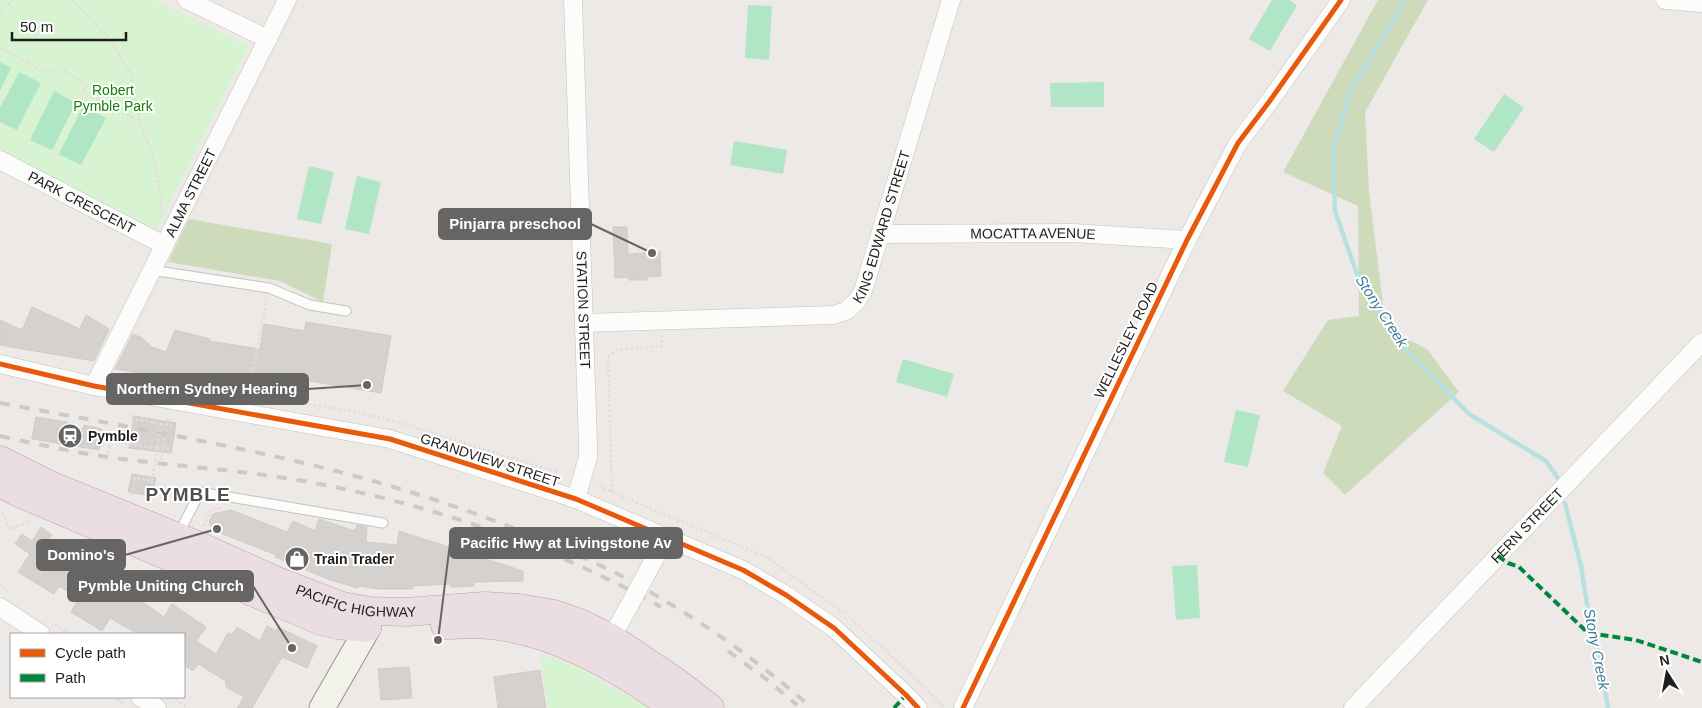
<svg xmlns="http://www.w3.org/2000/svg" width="1702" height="708" viewBox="0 0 1702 708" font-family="Helvetica,sans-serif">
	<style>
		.forest { fill: #cddbbb }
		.park { fill: #d7f3d2 }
		.pitch { fill: #b0e5c5 }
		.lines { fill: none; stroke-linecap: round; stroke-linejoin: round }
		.stream { stroke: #b9e0e1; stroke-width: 4.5 }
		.building { fill: #d5d1cf; stroke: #d0cbc8 }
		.lane-casing { stroke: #c3c2c1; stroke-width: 11 }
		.street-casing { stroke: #c3c2c1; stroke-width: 19 }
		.secondary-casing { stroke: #97947e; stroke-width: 27 }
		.highway-casing { stroke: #c39caf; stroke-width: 29 }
		.path { stroke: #ebd9da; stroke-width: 2.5; stroke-dasharray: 2.5 2.5; stroke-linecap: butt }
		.lane { stroke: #fcfcfb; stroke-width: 9 }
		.street { stroke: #fcfcfb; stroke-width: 18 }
		.secondary { stroke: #f3f2ea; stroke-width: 25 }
		.highway { stroke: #eadee2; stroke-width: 28 }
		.rail { stroke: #cacac9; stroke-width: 4; stroke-dasharray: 10 10; stroke-linecap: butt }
		.street-bridge-casing { stroke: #c3c2c1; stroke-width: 19; stroke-linecap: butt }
		.path-bridge { stroke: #ebd9da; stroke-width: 2.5; stroke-dasharray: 2.5 2.5; stroke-linecap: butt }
		.street-bridge { stroke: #fcfcfb; stroke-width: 18 }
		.quiet { stroke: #00873e; stroke-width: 4; stroke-dasharray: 8 4; stroke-linecap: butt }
		.cycleway-casing { stroke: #fff; stroke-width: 8 }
		.cycleway { stroke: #e8590c; stroke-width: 5 }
		.labels { text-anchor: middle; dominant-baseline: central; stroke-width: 4; stroke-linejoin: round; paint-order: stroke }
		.park-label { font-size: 14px; fill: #158008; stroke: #fff }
		.street-label { font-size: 14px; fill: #1e1e1e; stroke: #fff }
		.poi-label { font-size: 14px; font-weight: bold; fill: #1e1e1e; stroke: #fff; text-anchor: start }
		.water-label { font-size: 15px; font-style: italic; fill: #407d99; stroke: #fff }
		.district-label { font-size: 19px; font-weight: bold; letter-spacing: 1px; fill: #515151; stroke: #fff }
		.leader { fill: none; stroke: #666564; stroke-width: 2 }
		.callout-dot { fill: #666564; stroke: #fff; stroke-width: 2 }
		.callout { fill: #666564; stroke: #666564; stroke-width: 2 }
		.callout-label { font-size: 15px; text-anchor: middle; font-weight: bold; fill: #fff }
	</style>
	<rect width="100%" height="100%" fill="#ece9e7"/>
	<g class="forest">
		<polygon points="1378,0 1428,0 1365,112 1369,191 1386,329 1427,349 1459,392 1345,495 1323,473 1342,426 1283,391 1328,320 1359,316 1358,206 1283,172"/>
		<polygon points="189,219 332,244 323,302 280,281 168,262"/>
	</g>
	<g class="park">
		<polygon points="0,0 156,0 249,46 157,229 0,151"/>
		<polygon points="540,654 573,664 649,708 548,708"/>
	</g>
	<g class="pitch">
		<polygon points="1272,0 1289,0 1297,5 1270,51 1249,39"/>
		<polygon points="748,5 772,6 769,60 745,58"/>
		<polygon points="0,62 11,68 0,91"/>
		<polygon points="19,72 41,83 17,130 0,122 0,108"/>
		<polygon points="1104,82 1104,107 1051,107 1050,83"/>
		<polygon points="54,91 76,103 52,150 30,140"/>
		<polygon points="1504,94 1524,108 1494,152 1474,139"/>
		<polygon points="83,106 106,118 81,165 59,154"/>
		<polygon points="734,141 787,150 783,174 730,165"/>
		<polygon points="309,166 334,172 321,224 297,219"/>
		<polygon points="357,176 381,182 369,234 345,229"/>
		<polygon points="903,359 954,374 947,397 896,382"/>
		<polygon points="1236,410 1260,415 1248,467 1224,462"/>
		<polygon points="1197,565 1200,618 1176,620 1172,566"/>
	</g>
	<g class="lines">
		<g class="stream">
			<polyline points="1403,0 1395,17 1351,90 1333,151 1335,211 1359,280 1403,347 1469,414 1546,461 1559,480"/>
			<polyline points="1565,503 1581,566 1588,610 1599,653 1608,708"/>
		</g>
	</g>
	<g class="building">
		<polygon points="613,227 627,227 628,254 660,252 661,276 647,277 647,280 629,280 629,277 615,278"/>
		<polygon points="32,307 80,329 86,315 109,329 94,361 0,345 0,320 22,330"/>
		<polygon points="306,322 391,336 381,393 280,376 278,385 248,380 245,391 115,369 133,334 142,338 152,347 166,352 175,330 210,339 210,341 260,349 264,324 304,331"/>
		<polygon points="134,416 176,423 171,453 129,448"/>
		<polygon points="36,417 66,422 82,430 84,425 102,429 99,450 32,439"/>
		<polygon points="132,474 156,478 152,496 128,492"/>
		<polygon points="231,510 287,532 293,521 315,531 319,519 355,531 357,525 367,527 366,542 397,545 399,531 523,571 523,581 474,582 474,586 451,587 451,584 413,586 413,589 378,589 359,586 358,588 330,580 275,557 276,555 213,530 209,522 213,514"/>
		<polygon points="41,527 52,535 49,539 96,568 101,560 135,580 128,592 164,617 172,604 206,627 196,641 216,654 228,633 232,635 237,627 260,641 267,626 276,631 278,627 317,646 307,668 282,657 252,708 237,708 244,697 226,687 226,681 198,664 193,671 184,665 184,634 138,634 110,618 102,631 71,612 79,598 59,586 54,594 18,572 30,554 15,544 22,534 32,541"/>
		<polygon points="409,667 412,698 381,700 378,669"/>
		<polygon points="540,670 546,708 498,708 494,677"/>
	</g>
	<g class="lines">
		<defs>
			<g id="lane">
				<polyline points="151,270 269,288 310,305 346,311"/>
				<polyline points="178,535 200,492 383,523"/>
			</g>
			<g id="street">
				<polyline points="187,0 268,39"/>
				<path id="s1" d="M573,0l15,444v13l-12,42"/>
				<polyline points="1665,0 1702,3"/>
				<path id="s2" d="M0,160l164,85"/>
				<path id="s3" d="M881,234l192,-1 114,7"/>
				<path id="s4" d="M584,323l249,-8 13,-4 10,-9 7,-11 88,-291"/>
				<polyline points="0,364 94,386 390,439 576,499 743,570 786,595 834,628 906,695 918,708"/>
				<path id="s5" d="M94,386l193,-386"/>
				<polyline points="650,567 666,537"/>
				<polyline points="0,607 41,634"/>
				<polyline points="606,647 629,606"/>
				<polyline points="140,697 157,708"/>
				<polyline points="963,708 1187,240 1238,143 1269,102 1341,0"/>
				<path id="s6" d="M1353,708l349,-366"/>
			</g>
			<polyline id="secondary" points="322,708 368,628 369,611"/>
			<g id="highway">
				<path id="s7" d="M0,460l52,26 145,59 80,36 65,25 27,5 37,1 79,-6 34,2 35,6 28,10 29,14 64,43 35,27"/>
				<polyline points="0,483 17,492 321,621 338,625 367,628"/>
				<path d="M445,625c10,0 21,-1 31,-1 70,2 142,43 198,84"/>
			</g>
		</defs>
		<use href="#lane" class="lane-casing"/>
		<use href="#street" class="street-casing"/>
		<use href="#secondary" class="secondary-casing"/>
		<use href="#highway" class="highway-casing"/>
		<g class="path">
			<polyline points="72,0 107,36 127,67 132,78 140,122 155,163 160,193 162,214"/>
			<polyline points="0,11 13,0"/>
			<polyline points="0,48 43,71 62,69 86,85 82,92 139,121"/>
			<polyline points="141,376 350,411 394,421 557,472"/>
			<polyline points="248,394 267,299"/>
			<polyline points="131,412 131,416 134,419 172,426"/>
			<polyline points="168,418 167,424 169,425"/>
			<polyline points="110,441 157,448"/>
			<polyline points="163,447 169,449"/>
			<polyline points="108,453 112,429"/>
			<polyline points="161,460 164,438"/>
			<polyline points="599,486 612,492 768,558 846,615"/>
			<polyline points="612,492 608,357 617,350 662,346 662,336"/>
			<polyline points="132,495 135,478 152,481 148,503"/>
			<polyline points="3,513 9,529 31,521"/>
			<polyline points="204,526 211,510 220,508"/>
			<polyline points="0,583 7,592"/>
			<polyline points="851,619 916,679 945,708"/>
			<polyline points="55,624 71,634"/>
			<polyline points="113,697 125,705"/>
			<polyline points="171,697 189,708"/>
		</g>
		<use href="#lane" class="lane"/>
		<use href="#street" class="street"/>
		<use href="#secondary" class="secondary"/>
		<use href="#highway" class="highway"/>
		<g class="rail">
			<path d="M0,403c91,17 183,33 273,53 119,26 238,65 347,119 14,7 28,16 42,24 54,32 103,68 150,109"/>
			<path d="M0,436c46,10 91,20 138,25 51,6 103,10 154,18 129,22 255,64 369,128"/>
			<polyline points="728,651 766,679 797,705"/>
		</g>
		<defs>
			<polyline id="street-bridge" points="629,606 650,567"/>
		</defs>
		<use href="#street-bridge" class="street-bridge-casing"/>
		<g class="path-bridge">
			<polyline points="157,448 169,449"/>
			<polyline points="152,481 161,424"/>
		</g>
		<use href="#street-bridge" class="street-bridge"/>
		<g class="quiet">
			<polyline points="1498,556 1508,563 1519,567 1588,633 1636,640 1702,662"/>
			<polyline points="894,708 906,695"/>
		</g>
		<defs>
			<g id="cycleway">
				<polyline points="0,364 94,386 390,439 576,499 743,570 786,595 834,628 906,695 918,708"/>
				<polyline points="963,708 1187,240 1238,143 1269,102 1341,0"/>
			</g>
		</defs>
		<use href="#cycleway" class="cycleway-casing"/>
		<use href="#cycleway" class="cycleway"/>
	</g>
	<defs>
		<symbol id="station-disc" viewBox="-11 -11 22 22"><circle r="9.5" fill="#666564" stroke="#fff"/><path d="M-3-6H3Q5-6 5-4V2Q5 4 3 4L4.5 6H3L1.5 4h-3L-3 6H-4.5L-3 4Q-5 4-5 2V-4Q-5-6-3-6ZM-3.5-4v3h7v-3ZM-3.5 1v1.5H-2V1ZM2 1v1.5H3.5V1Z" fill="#fff"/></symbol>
		<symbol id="shop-disc" viewBox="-11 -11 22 22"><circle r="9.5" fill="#666564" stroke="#fff"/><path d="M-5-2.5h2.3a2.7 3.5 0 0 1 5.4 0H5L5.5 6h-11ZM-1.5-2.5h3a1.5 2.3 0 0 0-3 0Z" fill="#fff"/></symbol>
	</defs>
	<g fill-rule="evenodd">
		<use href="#station-disc" x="56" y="422" width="28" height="28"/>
		<use href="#shop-disc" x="283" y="545" width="28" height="28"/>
	</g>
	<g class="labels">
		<g class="park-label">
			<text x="113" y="90">Robert<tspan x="113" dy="16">Pymble Park</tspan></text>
		</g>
		<g class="street-label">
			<text stroke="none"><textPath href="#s5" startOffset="216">ALMA STREET</textPath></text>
			<text stroke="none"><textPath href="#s2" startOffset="92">PARK CRESCENT</textPath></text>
			<text stroke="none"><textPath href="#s4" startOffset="356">KING EDWARD STREET</textPath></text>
			<text stroke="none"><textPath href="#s3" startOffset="152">MOCATTA AVENUE</textPath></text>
			<text stroke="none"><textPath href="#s1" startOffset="310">STATION STREET</textPath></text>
			<text transform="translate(1126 340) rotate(-64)">WELLESLEY ROAD</text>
			<text transform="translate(490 460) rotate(18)">GRANDVIEW STREET</text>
			<text stroke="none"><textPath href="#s6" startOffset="252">FERN STREET</textPath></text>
			<text stroke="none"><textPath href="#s7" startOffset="385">PACIFIC HIGHWAY</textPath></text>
		</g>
		<g class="poi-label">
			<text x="88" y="436">Pymble</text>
			<text x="314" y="559">Train Trader</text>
		</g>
		<g class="water-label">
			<text transform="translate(1382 311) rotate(57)">Stony Creek</text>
			<text transform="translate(1597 649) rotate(79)">Stony Creek</text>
		</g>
		<g class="district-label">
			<text x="188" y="494">PYMBLE</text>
		</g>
	</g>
	<path class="leader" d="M652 253L591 224M367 385L308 389M438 640L450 543M217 529L125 555M292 648L253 586"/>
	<g class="callout-dot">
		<circle cx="652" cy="253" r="5"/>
		<circle cx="367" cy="385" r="5"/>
		<circle cx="438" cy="640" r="5"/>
		<circle cx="217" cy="529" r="5"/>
		<circle cx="292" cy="648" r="5"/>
	</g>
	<g class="callout">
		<rect x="439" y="209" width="152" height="30" rx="5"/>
		<rect x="107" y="374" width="201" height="30" rx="5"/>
		<rect x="450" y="528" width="232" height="30" rx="5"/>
		<rect x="37" y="540" width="88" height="30" rx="5"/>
		<rect x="68" y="571" width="185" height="30" rx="5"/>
	</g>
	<g class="callout-label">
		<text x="515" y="229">Pinjarra preschool</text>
		<text x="207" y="394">Northern Sydney Hearing</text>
		<text x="566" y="548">Pacific Hwy at Livingstone Av</text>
		<text x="81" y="560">Domino's</text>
		<text x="161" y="591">Pymble Uniting Church</text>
	</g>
	<rect x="10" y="633" width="175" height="65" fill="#ffffff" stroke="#a5a5a5"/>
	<rect x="20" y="649" width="25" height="8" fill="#e8590c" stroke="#a5a5a5"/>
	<text x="55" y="658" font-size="15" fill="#1e1e1e">Cycle path</text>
	<rect x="20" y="674" width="25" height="8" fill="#00873e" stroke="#a5a5a5"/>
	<text x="55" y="683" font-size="15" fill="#1e1e1e">Path</text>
	<g transform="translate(1667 673) rotate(349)" stroke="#ffffff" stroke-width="4" paint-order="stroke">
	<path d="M0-4L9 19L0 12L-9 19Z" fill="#1e1e1e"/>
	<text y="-8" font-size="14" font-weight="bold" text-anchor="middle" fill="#1e1e1e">N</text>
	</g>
	<path d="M12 32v8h114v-8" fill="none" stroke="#1e1e1e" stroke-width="2.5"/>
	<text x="20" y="32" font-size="15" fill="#1e1e1e" stroke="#ffffff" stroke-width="4" paint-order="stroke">50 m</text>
</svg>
